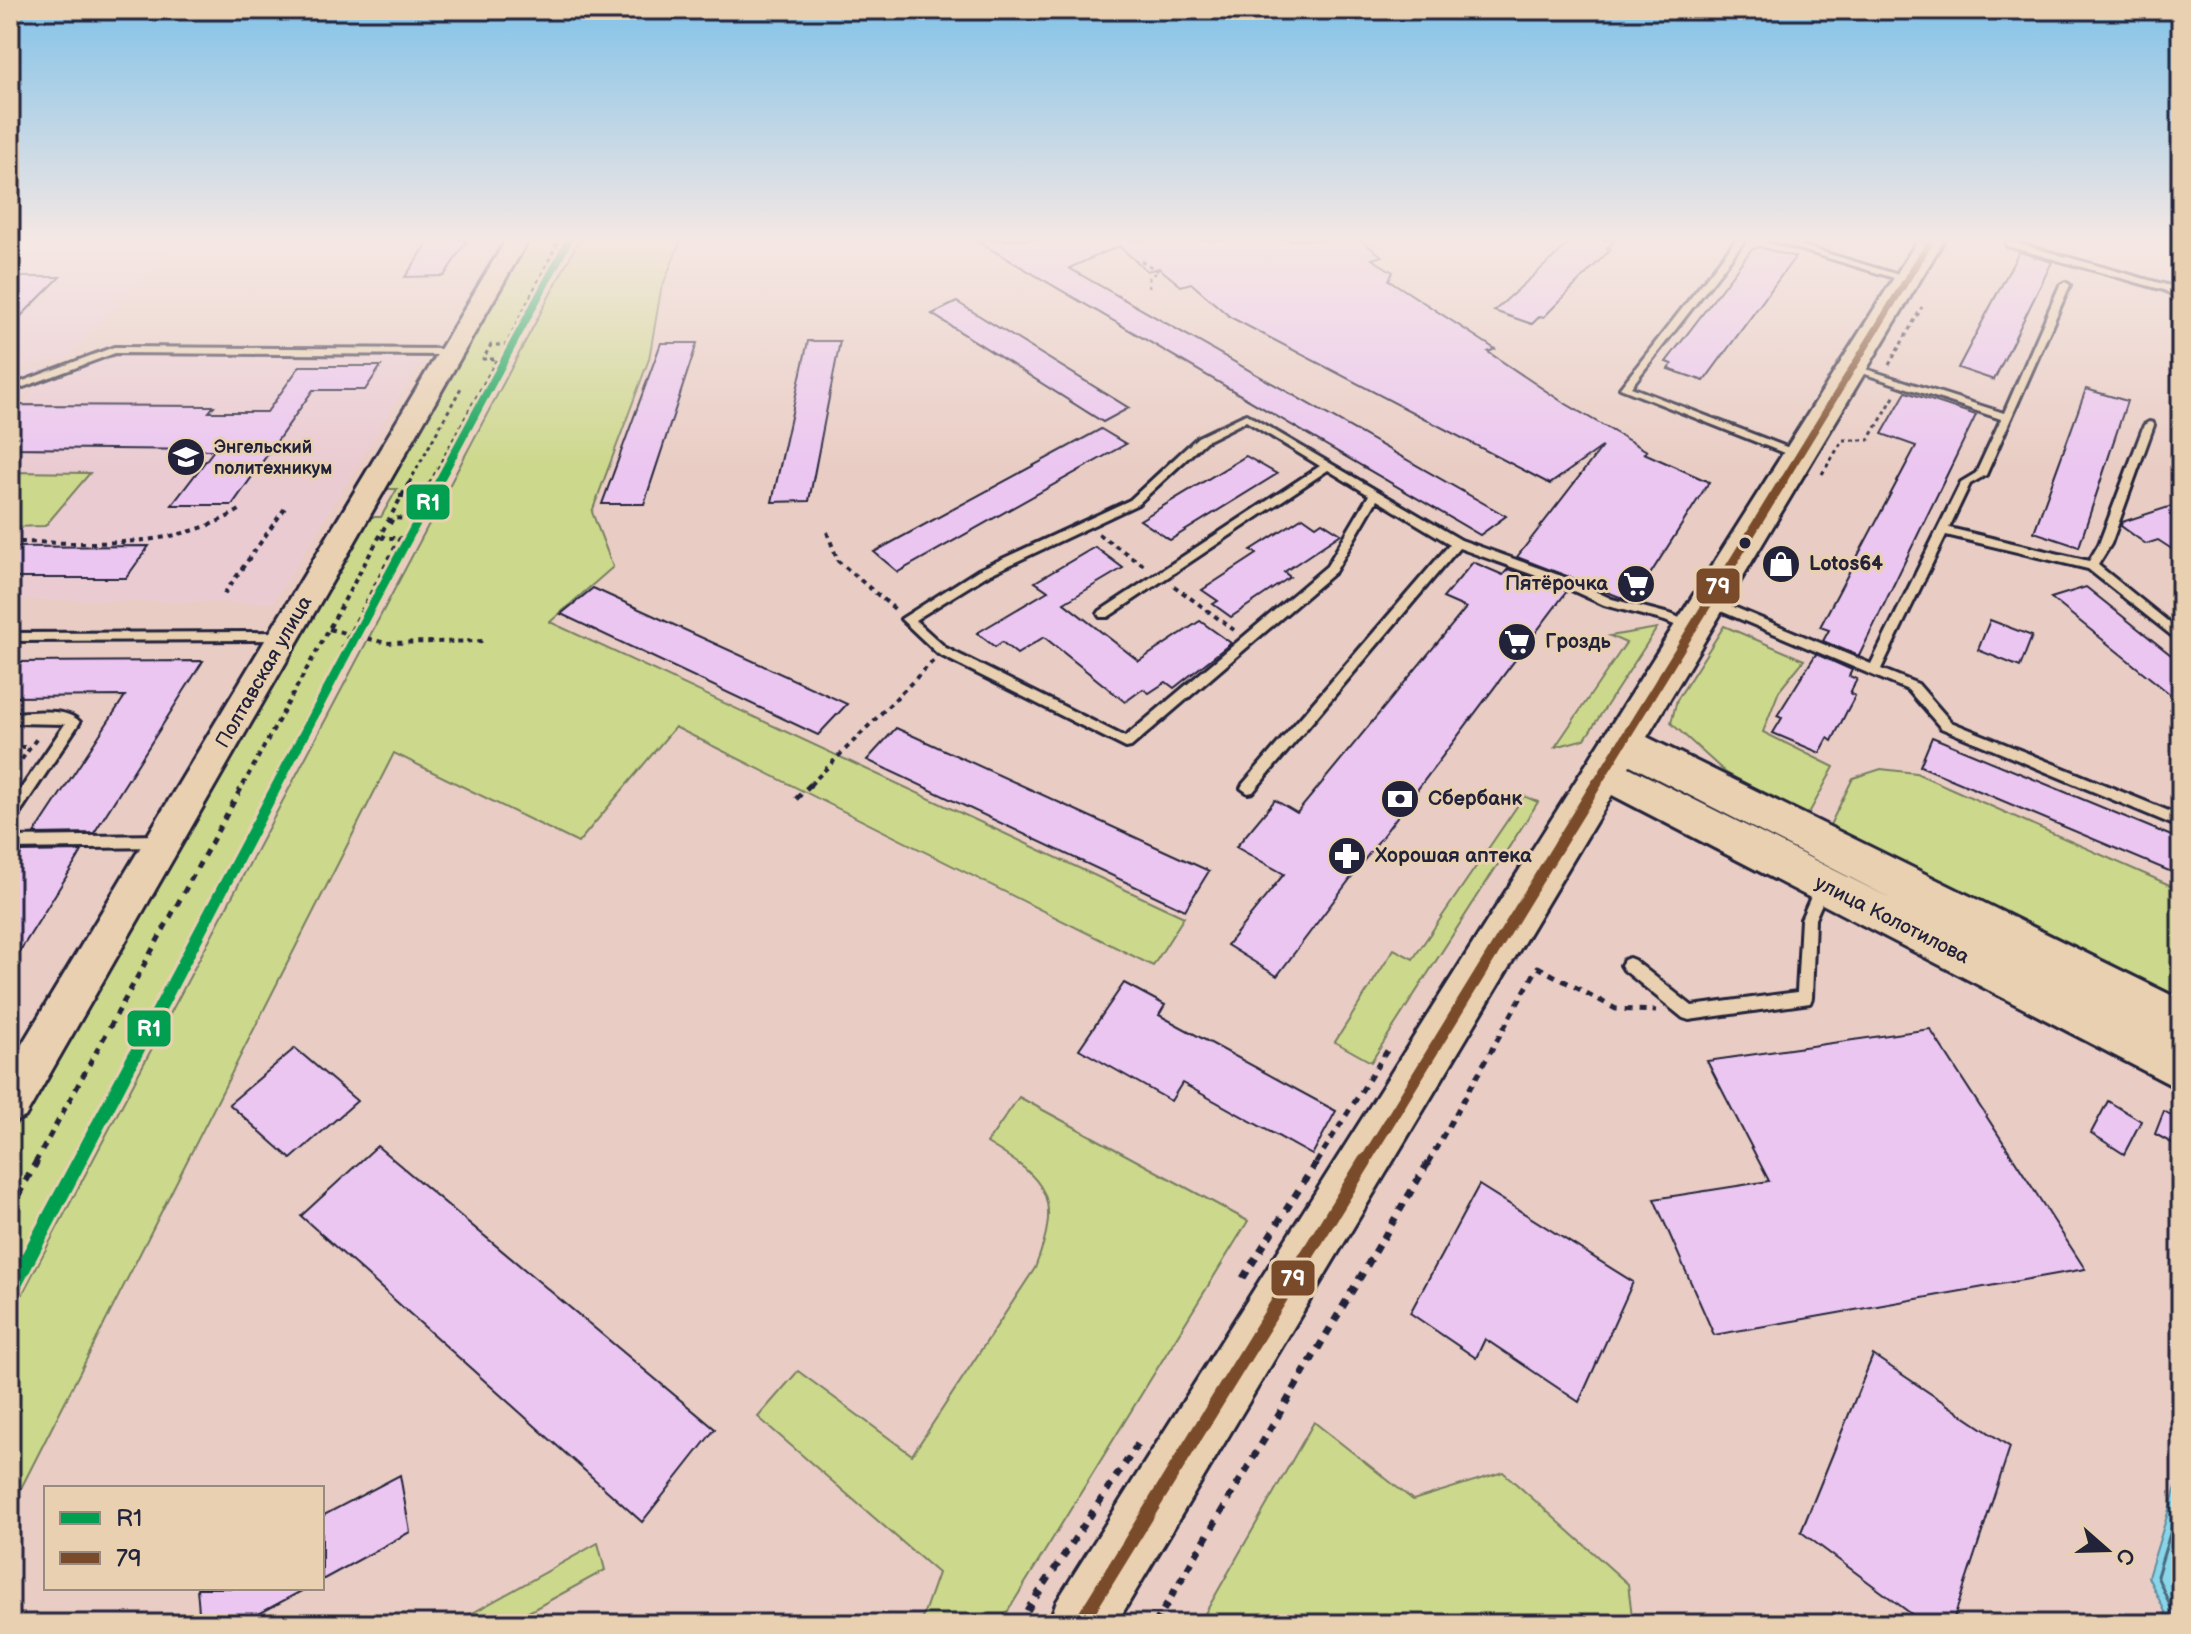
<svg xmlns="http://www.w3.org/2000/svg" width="2191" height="1634" viewBox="0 0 2191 1634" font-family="'Balsamiq Sans',sans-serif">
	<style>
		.built { fill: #eacbd2 }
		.green { fill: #ccd88b; stroke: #777d63; stroke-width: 2 }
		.water { fill: #89d6e8; stroke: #608ea3; stroke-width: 2 }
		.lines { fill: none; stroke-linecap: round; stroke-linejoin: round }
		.shore { stroke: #4b6a80; stroke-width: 3 }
		.building { fill: #ebc6f1; stroke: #22223b; stroke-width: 2 }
		.service-casing { stroke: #22223b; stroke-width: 6 }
		.tertiary-casing { stroke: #22223b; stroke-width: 6 }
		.secondary-casing { stroke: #22223b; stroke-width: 6 }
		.path-far3 { stroke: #22223b; stroke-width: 3; stroke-dasharray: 4 4; stroke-linecap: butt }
		.path-far2 { stroke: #22223b; stroke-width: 4; stroke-dasharray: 5 5; stroke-linecap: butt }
		.path-far1 { stroke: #22223b; stroke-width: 5; stroke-dasharray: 7 7; stroke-linecap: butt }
		.path { stroke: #22223b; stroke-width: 7; stroke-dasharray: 8 8; stroke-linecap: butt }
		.service { fill: #e8d0b0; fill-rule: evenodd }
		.tertiary { fill: #e8d0b0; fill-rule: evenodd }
		.secondary { fill: #e8d0b0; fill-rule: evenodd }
		.bus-1-far3-casing { stroke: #e8d0b0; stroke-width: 11 }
		.bus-1-far2-casing { stroke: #e8d0b0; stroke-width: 14 }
		.bus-1-far1-casing { stroke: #e8d0b0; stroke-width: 17 }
		.bus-1-casing { stroke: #e8d0b0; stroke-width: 20 }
		.bus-1-far3 { stroke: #7a4b2a; stroke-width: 7 }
		.bus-1-far2 { stroke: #7a4b2a; stroke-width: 9 }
		.bus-1-far1 { stroke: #7a4b2a; stroke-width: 11 }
		.bus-1 { stroke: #7a4b2a; stroke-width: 14 }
		.rail-1-casing { stroke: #e8d0b0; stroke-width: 6 }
		.rail-1 { fill: #029f50; fill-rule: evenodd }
		.bus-dot { fill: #22223b; stroke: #e8d0b0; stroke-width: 3 }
		.labels { text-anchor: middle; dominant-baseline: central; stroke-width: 6; stroke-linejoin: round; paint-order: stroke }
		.far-poi-label { font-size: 18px; font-weight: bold; fill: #22223b; stroke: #e8d0b0; text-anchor: start }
		.poi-label { font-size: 20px; font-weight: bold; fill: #22223b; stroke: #e8d0b0; text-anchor: start }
		.street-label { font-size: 20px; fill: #22223b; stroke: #e8d0b0 }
		.line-badge { stroke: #e8d0b0; stroke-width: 3 }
		.badge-label { font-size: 22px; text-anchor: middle; font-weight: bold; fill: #fff }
	</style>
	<rect width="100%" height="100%" fill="#e9cdc4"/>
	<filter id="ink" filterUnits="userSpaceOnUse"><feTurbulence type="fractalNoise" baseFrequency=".0125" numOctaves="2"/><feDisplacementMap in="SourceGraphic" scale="16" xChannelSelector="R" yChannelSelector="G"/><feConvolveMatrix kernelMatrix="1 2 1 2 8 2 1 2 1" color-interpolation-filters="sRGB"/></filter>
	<g filter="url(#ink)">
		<g class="built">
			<polygon points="10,240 196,240 177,241 68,358 10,370"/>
			<polygon points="116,353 425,355 273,603 10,599 10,417 38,385"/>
			<polygon points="48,366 15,407 10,412 10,373"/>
		</g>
		<g class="green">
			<polygon points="527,240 567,240 10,1282 10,1136 366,517 381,517 397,489 382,489"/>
			<polygon points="579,240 681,240 661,290 649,359 592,512 613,567 550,622 1184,917 1153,966 675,727 578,843 394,753 10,1510 10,1317"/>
			<polygon points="10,472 90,473 45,526 10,527"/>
			<polygon points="1724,626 1804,660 1779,691 1763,732 1834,767 1807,817 1726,773 1671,723 1677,700"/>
			<polygon points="1657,628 1585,739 1555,747 1626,643 1610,636"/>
			<polygon points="1881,769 1916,773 2181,890 2181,1005 1828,829 1853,778"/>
			<polygon points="1524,796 1538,802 1371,1062 1335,1042 1394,949 1413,959"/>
			<path d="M1019,1097l229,124 -248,403h-80l18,-51 -180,-156 40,-46 114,84 123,-187c27,-70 13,-88 -48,-125z"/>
			<polygon points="1314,1422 1413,1500 1503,1472 1628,1584 1633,1624 1199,1624"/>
			<polygon points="598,1543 605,1570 507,1624 453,1624"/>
		</g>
		<polygon class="water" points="2181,1471 2181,1624 2171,1624 2148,1577"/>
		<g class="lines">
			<polyline class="shore" points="2178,1624 2157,1576 2181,1498"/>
		</g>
		<g class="building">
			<polygon points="430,240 467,240 444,276 405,277"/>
			<polygon points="975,240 1360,240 1382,256 1372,259 1393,272 1389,280 1495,349 1488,352 1561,401 1647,451 1644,453 1709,482 1633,601 1625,599 1517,557 1602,447 1550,484 1230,317 1191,283 1181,286 1159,268 1147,271 1119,246 1069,268 1506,516 1480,535"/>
			<polygon points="1573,240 1615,240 1607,248 1611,249 1544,317 1540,316 1532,324 1494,311"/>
			<polygon points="1759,247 1795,257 1704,381 1668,369 1672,364 1666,362 1751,250"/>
			<polygon points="2019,252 2052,262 1994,380 1958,368"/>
			<polygon points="10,277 60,277 10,327"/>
			<polygon points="957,302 1129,408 1103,422 932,314"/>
			<polygon points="808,341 840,341 809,501 772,502"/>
			<polygon points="661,343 697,343 644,504 602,504"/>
			<polygon points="300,366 381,366 365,390 313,390 232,505 172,505 214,450 10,448 10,405 214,406 209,412 267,412"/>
			<polygon points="2086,389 2127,401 2079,547 2034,532"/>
			<polygon points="1906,392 1976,415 1859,656 1823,641 1829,630 1820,627 1916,446 1882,434"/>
			<polygon points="1101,429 1126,444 898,572 874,552"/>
			<polygon points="1246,456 1277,474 1170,540 1140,520"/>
			<polygon points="2181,503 2181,555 2158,540 2146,544 2121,526 2122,522"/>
			<polygon points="1303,517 1316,526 1322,522 1341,534 1284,572 1290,577 1231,617 1213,604 1218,601 1202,590 1257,554 1251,550"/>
			<polygon points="149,546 126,578 10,578 10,547"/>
			<polygon points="1095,547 1123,568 1064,603 1139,661 1200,621 1231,643 1174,688 1166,682 1149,693 1143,689 1125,702 1044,637 1017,654 1002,642 995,647 977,633 1048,591 1035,582"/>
			<polygon points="1473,562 1503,575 1508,569 1567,591 1277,976 1227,945 1284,874 1236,847 1275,800 1297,813 1466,608 1443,598"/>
			<polygon points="2086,587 2181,663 2181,703 2051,598"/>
			<polygon points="593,588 847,704 818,735 561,614"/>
			<polygon points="1990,620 2032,636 2020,667 1978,650"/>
			<polygon points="1816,654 1852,670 1849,676 1857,679 1850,693 1855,696 1847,711 1832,741 1828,738 1820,753 1773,733 1782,718 1777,716"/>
			<polygon points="203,661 94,833 34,834 125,696 10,697 10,662"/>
			<polygon points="896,728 1209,871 1185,910 867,760"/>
			<polygon points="1932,737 2181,840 2181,876 1920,766"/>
			<polygon points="82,851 78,858 10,967 10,870 22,852"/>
			<polygon points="1124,983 1165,1005 1159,1015 1336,1111 1312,1155 1182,1083 1171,1101 1079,1049"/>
			<polygon points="1930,1029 2085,1269 1714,1335 1654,1199 1769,1181 1707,1061"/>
			<polygon points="295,1048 357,1101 291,1159 229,1104"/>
			<polygon points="2108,1101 2141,1121 2124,1154 2091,1133"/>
			<polygon points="2164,1111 2181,1121 2181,1148 2155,1134"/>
			<polygon points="377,1146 715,1429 642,1522 301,1216"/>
			<polygon points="1479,1185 1633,1282 1579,1402 1485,1339 1476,1358 1410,1313"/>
			<polygon points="1873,1355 2010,1447 1952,1624 1925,1624 1801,1532"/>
			<polygon points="400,1475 410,1532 322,1580 322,1516"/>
			<polygon points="197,1588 307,1588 240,1624 200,1624"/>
		</g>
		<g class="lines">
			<defs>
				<g id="service">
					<polygon points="1736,240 1745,240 1631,387 1802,453 1802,457 1794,457 1620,388"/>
					<polygon points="1769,240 1783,240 1912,279 1904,281"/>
					<polygon points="2010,241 2170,286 2181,293 2181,300 2164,290 2007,246 2006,244"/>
					<polygon points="2065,282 2070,285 1986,475 1970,484 1949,528 2089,561 2099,544 2144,425 2149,422 2153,423 2154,425 2111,544 2098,565 2181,632 2181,643 2088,569 1946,535 1881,669 1918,684 1951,722 2181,816 2181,828 1941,728 1908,690 1704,604 1702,601 1708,597 1712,598 1871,664 1961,482 1976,473 2001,419 1847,368 1856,366 2004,413 2060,285"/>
					<polygon points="114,347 451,349 456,352 451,355 115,353 10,392 10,386"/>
					<path d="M1246,414l215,126 103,37 48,22 61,16 22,10 2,3 -6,4 -26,-11 -61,-16 -48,-22 -97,-35 -206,244 -5,1 -7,-5 2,-4 207,-240 -73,-44 -42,72 -204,175 -5,1 -188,-94 -37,-35 77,-49 152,-70 68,-63zM1246,421l74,45 -220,145 -2,3 2,3h8l220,-147 41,25 -42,71 -202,171 -179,-89 -31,-28 71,-44 152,-72 68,-63z"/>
					<polygon points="285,632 291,636 285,640 10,641 10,633"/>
					<path d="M10,713c21,0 55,-7 70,9l-65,98 -5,2v-17l55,-81 -55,-1z"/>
					<polygon points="162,835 167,837 169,841 167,845 162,847 10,849 10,837"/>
					<polygon points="1823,879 1828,881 1830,885 1815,919 1812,998 1810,1003 1689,1020 1683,1018 1624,970 1621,965 1624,960 1629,958 1634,960 1692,1006 1797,992 1801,919 1818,881"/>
				</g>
				<polygon id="tertiary" points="506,240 528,240 25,1117 10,1123 10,1064"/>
				<path id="secondary" d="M1918,240h26l-297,497 534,263v90l-569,-295 -496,829h-68l9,-23zM1630,765l262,134 -263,-132z"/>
			</defs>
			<use href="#service" class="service-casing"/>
			<use href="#tertiary" class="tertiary-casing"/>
			<use href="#secondary" class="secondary-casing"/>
			<g class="path-far3">
				<polyline points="1141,261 1159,271 1149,277 1149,287"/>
				<polyline points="1889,365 1922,307"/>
				<polyline points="1822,474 1843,440 1869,440 1895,395"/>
				<polyline points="409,483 462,386"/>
				<polyline points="430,483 497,359 483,359 491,345 506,345 559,240"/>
			</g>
			<g class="path-far2">
				<polyline points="399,496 422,496"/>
				<polyline points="390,524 393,518 410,519 431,481"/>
				<polyline points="827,532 838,561 897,611"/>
				<polyline points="1098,534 1146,567"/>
				<path d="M10,542c79,0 163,10 233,-34"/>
				<polyline points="1174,586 1234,630"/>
				<polyline points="224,594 285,508"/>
				<polyline points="329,629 386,643 484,641"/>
				<polyline points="342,648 400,538 383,538 386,532"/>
				<polyline points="10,747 29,747"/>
				<polyline points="10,776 37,738"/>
				<polyline points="243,785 410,481"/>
				<polyline points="810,785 933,661"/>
			</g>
			<g class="path-far1">
				<polyline points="796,799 812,783"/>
				<polyline points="35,1163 244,783"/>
				<polyline points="1316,1163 1388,1049"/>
				<polyline points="1428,1163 1538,967 1616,1009 1656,1011"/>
			</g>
			<g class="path">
				<polyline points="10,1209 37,1161"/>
				<polyline points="1243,1278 1317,1161"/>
				<polyline points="1018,1624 1142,1438"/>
				<polyline points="1155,1624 1429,1161"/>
			</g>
			<use href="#service" class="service"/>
			<use href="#tertiary" class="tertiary"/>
			<use href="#secondary" class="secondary"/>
			<defs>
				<polyline id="bus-1-far3" points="1782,483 1931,240"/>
				<polyline id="bus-1-far2" points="1596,785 1783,481"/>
				<polyline id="bus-1-far1" points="1364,1163 1597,783"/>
				<polyline id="bus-1" points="1080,1624 1365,1161"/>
			</defs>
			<use href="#bus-1-far3" class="bus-1-far3-casing"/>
			<use href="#bus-1-far2" class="bus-1-far2-casing"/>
			<use href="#bus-1-far1" class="bus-1-far1-casing"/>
			<use href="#bus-1" class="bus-1-casing"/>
			<use href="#bus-1-far3" class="bus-1-far3"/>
			<use href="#bus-1-far2" class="bus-1-far2"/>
			<use href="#bus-1-far1" class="bus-1-far1"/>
			<use href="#bus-1" class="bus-1"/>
			<defs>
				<polygon id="rail-1" points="565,240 573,240 359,639 16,1298 10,1300 10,1276 349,639"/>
			</defs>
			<use href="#rail-1" class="rail-1-casing"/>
			<use href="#rail-1" class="rail-1"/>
		</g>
	</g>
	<linearGradient id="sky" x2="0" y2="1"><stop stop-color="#82c2e8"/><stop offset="0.51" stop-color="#f5e8e4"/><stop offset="1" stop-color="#f5e8e4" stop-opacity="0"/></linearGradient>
	<rect width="2191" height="469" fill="url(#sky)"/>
	<defs>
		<symbol id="university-disc" viewBox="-11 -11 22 22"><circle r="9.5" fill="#22223b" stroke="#e8d0b0"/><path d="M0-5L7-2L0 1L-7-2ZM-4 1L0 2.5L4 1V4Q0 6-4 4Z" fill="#fff"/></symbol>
		<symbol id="shop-disc" viewBox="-11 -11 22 22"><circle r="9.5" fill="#22223b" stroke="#e8d0b0"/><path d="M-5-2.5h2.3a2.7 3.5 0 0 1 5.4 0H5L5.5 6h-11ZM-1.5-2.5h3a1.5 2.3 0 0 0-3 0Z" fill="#fff"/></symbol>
		<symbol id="supermarket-disc" viewBox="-11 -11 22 22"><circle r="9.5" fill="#22223b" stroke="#e8d0b0"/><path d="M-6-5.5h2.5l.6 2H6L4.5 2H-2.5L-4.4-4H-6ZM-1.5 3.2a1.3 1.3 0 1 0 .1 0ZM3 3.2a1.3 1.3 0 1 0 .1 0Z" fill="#fff"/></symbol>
		<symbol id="bank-disc" viewBox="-11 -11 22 22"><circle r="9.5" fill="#22223b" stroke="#e8d0b0"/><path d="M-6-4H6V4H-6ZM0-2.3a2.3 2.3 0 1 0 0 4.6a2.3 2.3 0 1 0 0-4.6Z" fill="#fff"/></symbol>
		<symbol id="pharmacy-disc" viewBox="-11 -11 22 22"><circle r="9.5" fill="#22223b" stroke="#e8d0b0"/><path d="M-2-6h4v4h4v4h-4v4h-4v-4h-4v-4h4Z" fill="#fff"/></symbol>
	</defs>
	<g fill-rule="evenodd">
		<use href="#university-disc" x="164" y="435" width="44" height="44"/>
		<use href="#shop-disc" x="1759" y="542" width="44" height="44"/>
		<use href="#supermarket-disc" x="1614" y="562" width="44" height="44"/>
		<use href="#supermarket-disc" x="1495" y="620" width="44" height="44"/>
		<use href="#bank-disc" x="1378" y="777" width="44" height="44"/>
		<use href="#pharmacy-disc" x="1325" y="834" width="44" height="44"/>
	</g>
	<circle class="bus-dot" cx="1745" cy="543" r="7"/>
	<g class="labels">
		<g class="far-poi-label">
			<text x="214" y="447">Энгельский<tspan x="214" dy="21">политехникум</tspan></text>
		</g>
		<g class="poi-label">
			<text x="1809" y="564">Lotos64</text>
			<text x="1608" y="584" text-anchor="end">Пятёрочка</text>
			<text x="1545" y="642">Гроздь</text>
			<text x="1428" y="799">Сбербанк</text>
			<text x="1375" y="856">Хорошая аптека</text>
		</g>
		<g class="street-label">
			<text transform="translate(264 672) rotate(-60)">Полтавская улица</text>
			<text transform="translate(1892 920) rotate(27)">улица Колотилова</text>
		</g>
	</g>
	<g class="line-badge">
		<rect x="405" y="483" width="46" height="38" rx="8" fill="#029f50"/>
		<rect x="1695" y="567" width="46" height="38" rx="8" fill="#7a4b2a"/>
		<rect x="126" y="1009" width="46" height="39" rx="8" fill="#029f50"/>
		<rect x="1270" y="1259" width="46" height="38" rx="8" fill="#7a4b2a"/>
	</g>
	<g class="badge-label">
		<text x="428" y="510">R1</text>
		<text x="1718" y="594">79</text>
		<text x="149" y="1036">R1</text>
		<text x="1293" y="1286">79</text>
	</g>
	<rect width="2191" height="1634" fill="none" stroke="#e8d0b0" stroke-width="40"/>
	<rect x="20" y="20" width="2151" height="1594" fill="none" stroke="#22223b" stroke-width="3" filter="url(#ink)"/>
	<rect x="44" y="1486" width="280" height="104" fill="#e8d0b0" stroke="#998a81" stroke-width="2"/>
	<rect x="60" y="1512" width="40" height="12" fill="#029f50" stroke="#998a81" stroke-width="2"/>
	<text x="116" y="1526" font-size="24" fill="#22223b">R1</text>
	<rect x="60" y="1552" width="40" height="12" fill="#7a4b2a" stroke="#998a81" stroke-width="2"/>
	<text x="116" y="1566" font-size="24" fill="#22223b">79</text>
	<g transform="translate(2107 1550) rotate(110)" stroke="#e8d0b0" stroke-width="6" paint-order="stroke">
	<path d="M0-6L14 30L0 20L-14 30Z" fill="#22223b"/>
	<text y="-12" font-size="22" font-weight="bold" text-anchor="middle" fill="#22223b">С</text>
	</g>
</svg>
